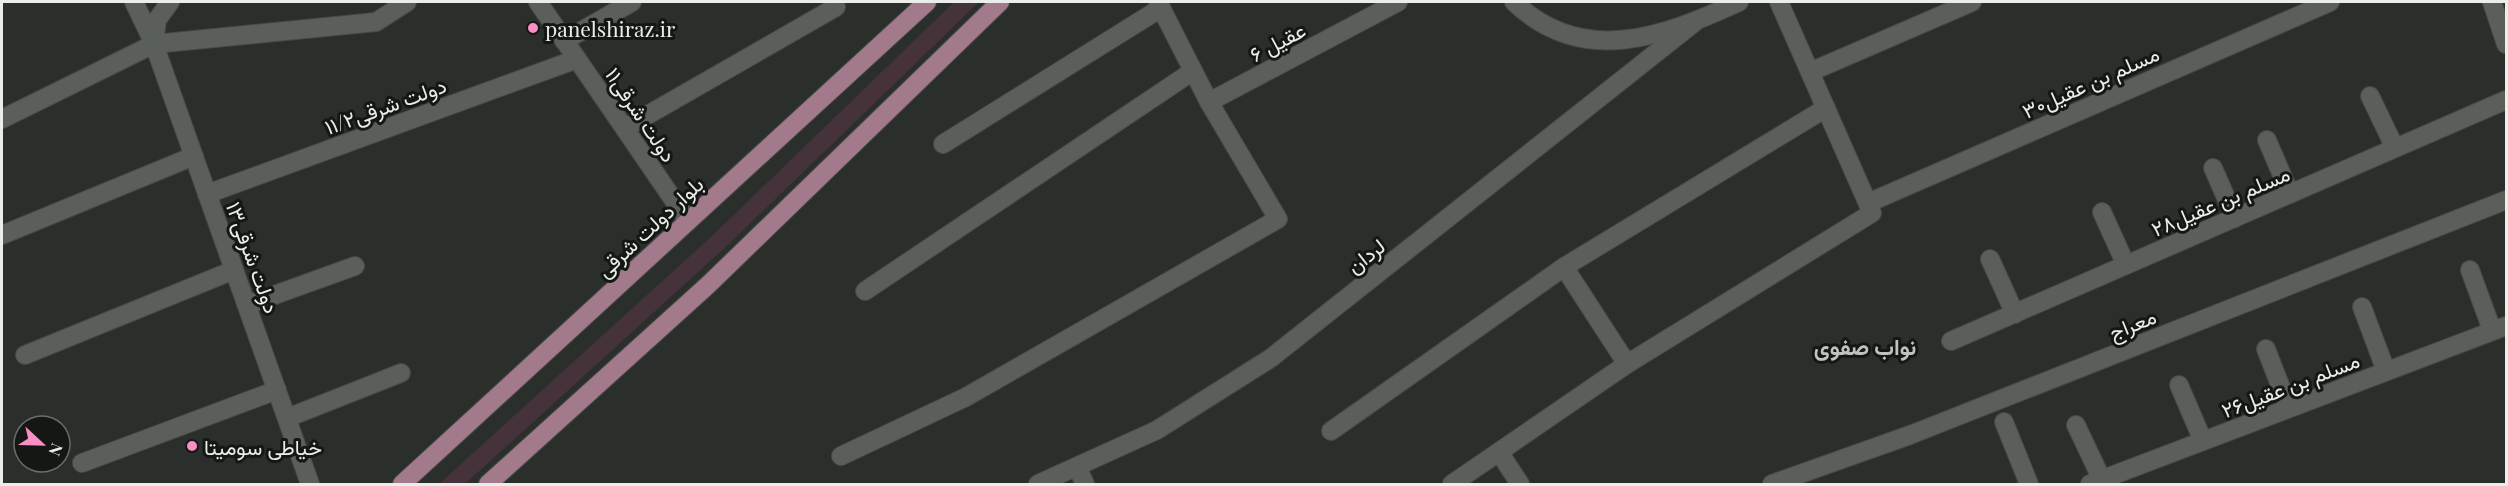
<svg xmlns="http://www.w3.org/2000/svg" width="2508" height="486" viewBox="0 0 2508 486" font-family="'Playfair Display',Vazirmatn,serif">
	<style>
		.green { fill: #45323b }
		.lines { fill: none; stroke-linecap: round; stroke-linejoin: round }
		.minor-casing { stroke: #474a47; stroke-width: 20 }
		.major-casing { stroke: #474a47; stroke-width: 20 }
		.minor { stroke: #5a5f5a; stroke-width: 18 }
		.major { stroke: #a3798c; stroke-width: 18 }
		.poi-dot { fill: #fa8fc6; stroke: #151715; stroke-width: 2 }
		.labels { text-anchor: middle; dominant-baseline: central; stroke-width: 6; stroke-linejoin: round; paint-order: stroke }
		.poi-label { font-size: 21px; fill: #eaedea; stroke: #151715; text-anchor: start }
		.street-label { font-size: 21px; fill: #eaedea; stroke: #151715 }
		.neighbourhood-label { font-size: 22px; font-weight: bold; fill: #bdc3bd; stroke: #151715 }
	</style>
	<rect width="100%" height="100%" fill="#2b2f2b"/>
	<polygon class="green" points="954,2 979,2 730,243 465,484 439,484 713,235"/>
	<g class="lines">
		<defs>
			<g id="minor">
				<polyline points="134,2 154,44 310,484"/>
				<polyline points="538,2 688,221"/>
				<path d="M1514,2c69,66 151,34 225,0"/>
				<polyline points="2492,2 2506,44"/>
				<polyline points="564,41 632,2"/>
				<polyline points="154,44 157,20 170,2"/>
				<polyline points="1810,72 1972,2"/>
				<polyline points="2370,96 2395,148"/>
				<polyline points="1209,102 1398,2"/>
				<polyline points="2,119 154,44 376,22 407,2"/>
				<polyline points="625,128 836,7"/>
				<polyline points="2267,140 2290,194"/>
				<polyline points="943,144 1161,8"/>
				<polyline points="2213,168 2235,218"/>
				<polyline points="207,194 577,59"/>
				<polyline points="1868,203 2330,2"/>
				<polyline points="2102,212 2126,265"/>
				<polyline points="2,235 194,156"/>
				<polyline points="1990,259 2015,314"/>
				<polyline points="1564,267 1627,364"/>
				<polyline points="2470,270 2492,330"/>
				<polyline points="865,291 1193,71"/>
				<polyline points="247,305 355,266"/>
				<polyline points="2362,307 2386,371"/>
				<polyline points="1951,341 2506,100"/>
				<polyline points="2266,349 2289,408"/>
				<polyline points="25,355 234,270"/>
				<polyline points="2179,385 2203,441"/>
				<polyline points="287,418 401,373"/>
				<polyline points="2004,422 2029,484"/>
				<polyline points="2076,425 2102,480"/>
				<polyline points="1331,431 1564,267 1826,108"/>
				<polyline points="1499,452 1520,484"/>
				<polyline points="841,456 966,397 1278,219 1209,102 1158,2"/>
				<polyline points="82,463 277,390"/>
				<polyline points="1077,467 1085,484"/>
				<polyline points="1038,484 1157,430 1271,358 1695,22"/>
				<polyline points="1452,484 1627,364 1872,213 1779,2"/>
				<polyline points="1772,484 1910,435 2506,200"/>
				<polyline points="2090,484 2506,326"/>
			</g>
			<g id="major">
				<polyline points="402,484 927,2"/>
				<polyline points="488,484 708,285 1000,2"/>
			</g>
		</defs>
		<use href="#minor" class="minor-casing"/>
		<use href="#major" class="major-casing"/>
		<use href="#minor" class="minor"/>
		<use href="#major" class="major"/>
	</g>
	<g class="poi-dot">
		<circle cx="533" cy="28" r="6"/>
		<circle cx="192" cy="446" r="6"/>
	</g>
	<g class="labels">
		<g class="poi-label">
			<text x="545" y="28">panelshiraz.ir</text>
			<text x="204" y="446">خیاطی سومیتا</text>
		</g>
		<g class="street-label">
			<text transform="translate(1277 41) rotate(-28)">عقیل ۶</text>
			<text transform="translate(2090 81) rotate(-24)">مسلم بن عقیل۳۰</text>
			<text transform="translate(385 105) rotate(-20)">۱۱/۲دولت شرقی</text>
			<text transform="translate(642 114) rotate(56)">۱۱دولت شرقی</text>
			<text transform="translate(2220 200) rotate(-23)">مسلم بن عقیل۲۸</text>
			<text transform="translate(649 226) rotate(-43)">بلوار دولت شرقی</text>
			<text transform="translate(1365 255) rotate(-38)">لردان</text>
			<text transform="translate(254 257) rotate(70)">۱۳دولت شرقی</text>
			<text transform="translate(2132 323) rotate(-22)">معراج</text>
			<text transform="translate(2290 384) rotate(-21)">مسلم بن عقیل۲۶</text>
		</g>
		<g class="neighbourhood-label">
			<text x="1865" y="346">نواب صفوی</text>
		</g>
	</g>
	<rect width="2508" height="486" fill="none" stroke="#eaedea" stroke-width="6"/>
	<g transform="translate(42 444) rotate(112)"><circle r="28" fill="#151715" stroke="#6a6d6a" stroke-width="1.5"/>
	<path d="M0-4.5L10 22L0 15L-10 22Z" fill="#fa8fc6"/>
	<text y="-9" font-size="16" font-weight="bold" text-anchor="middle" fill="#eaedea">N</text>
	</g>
</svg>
